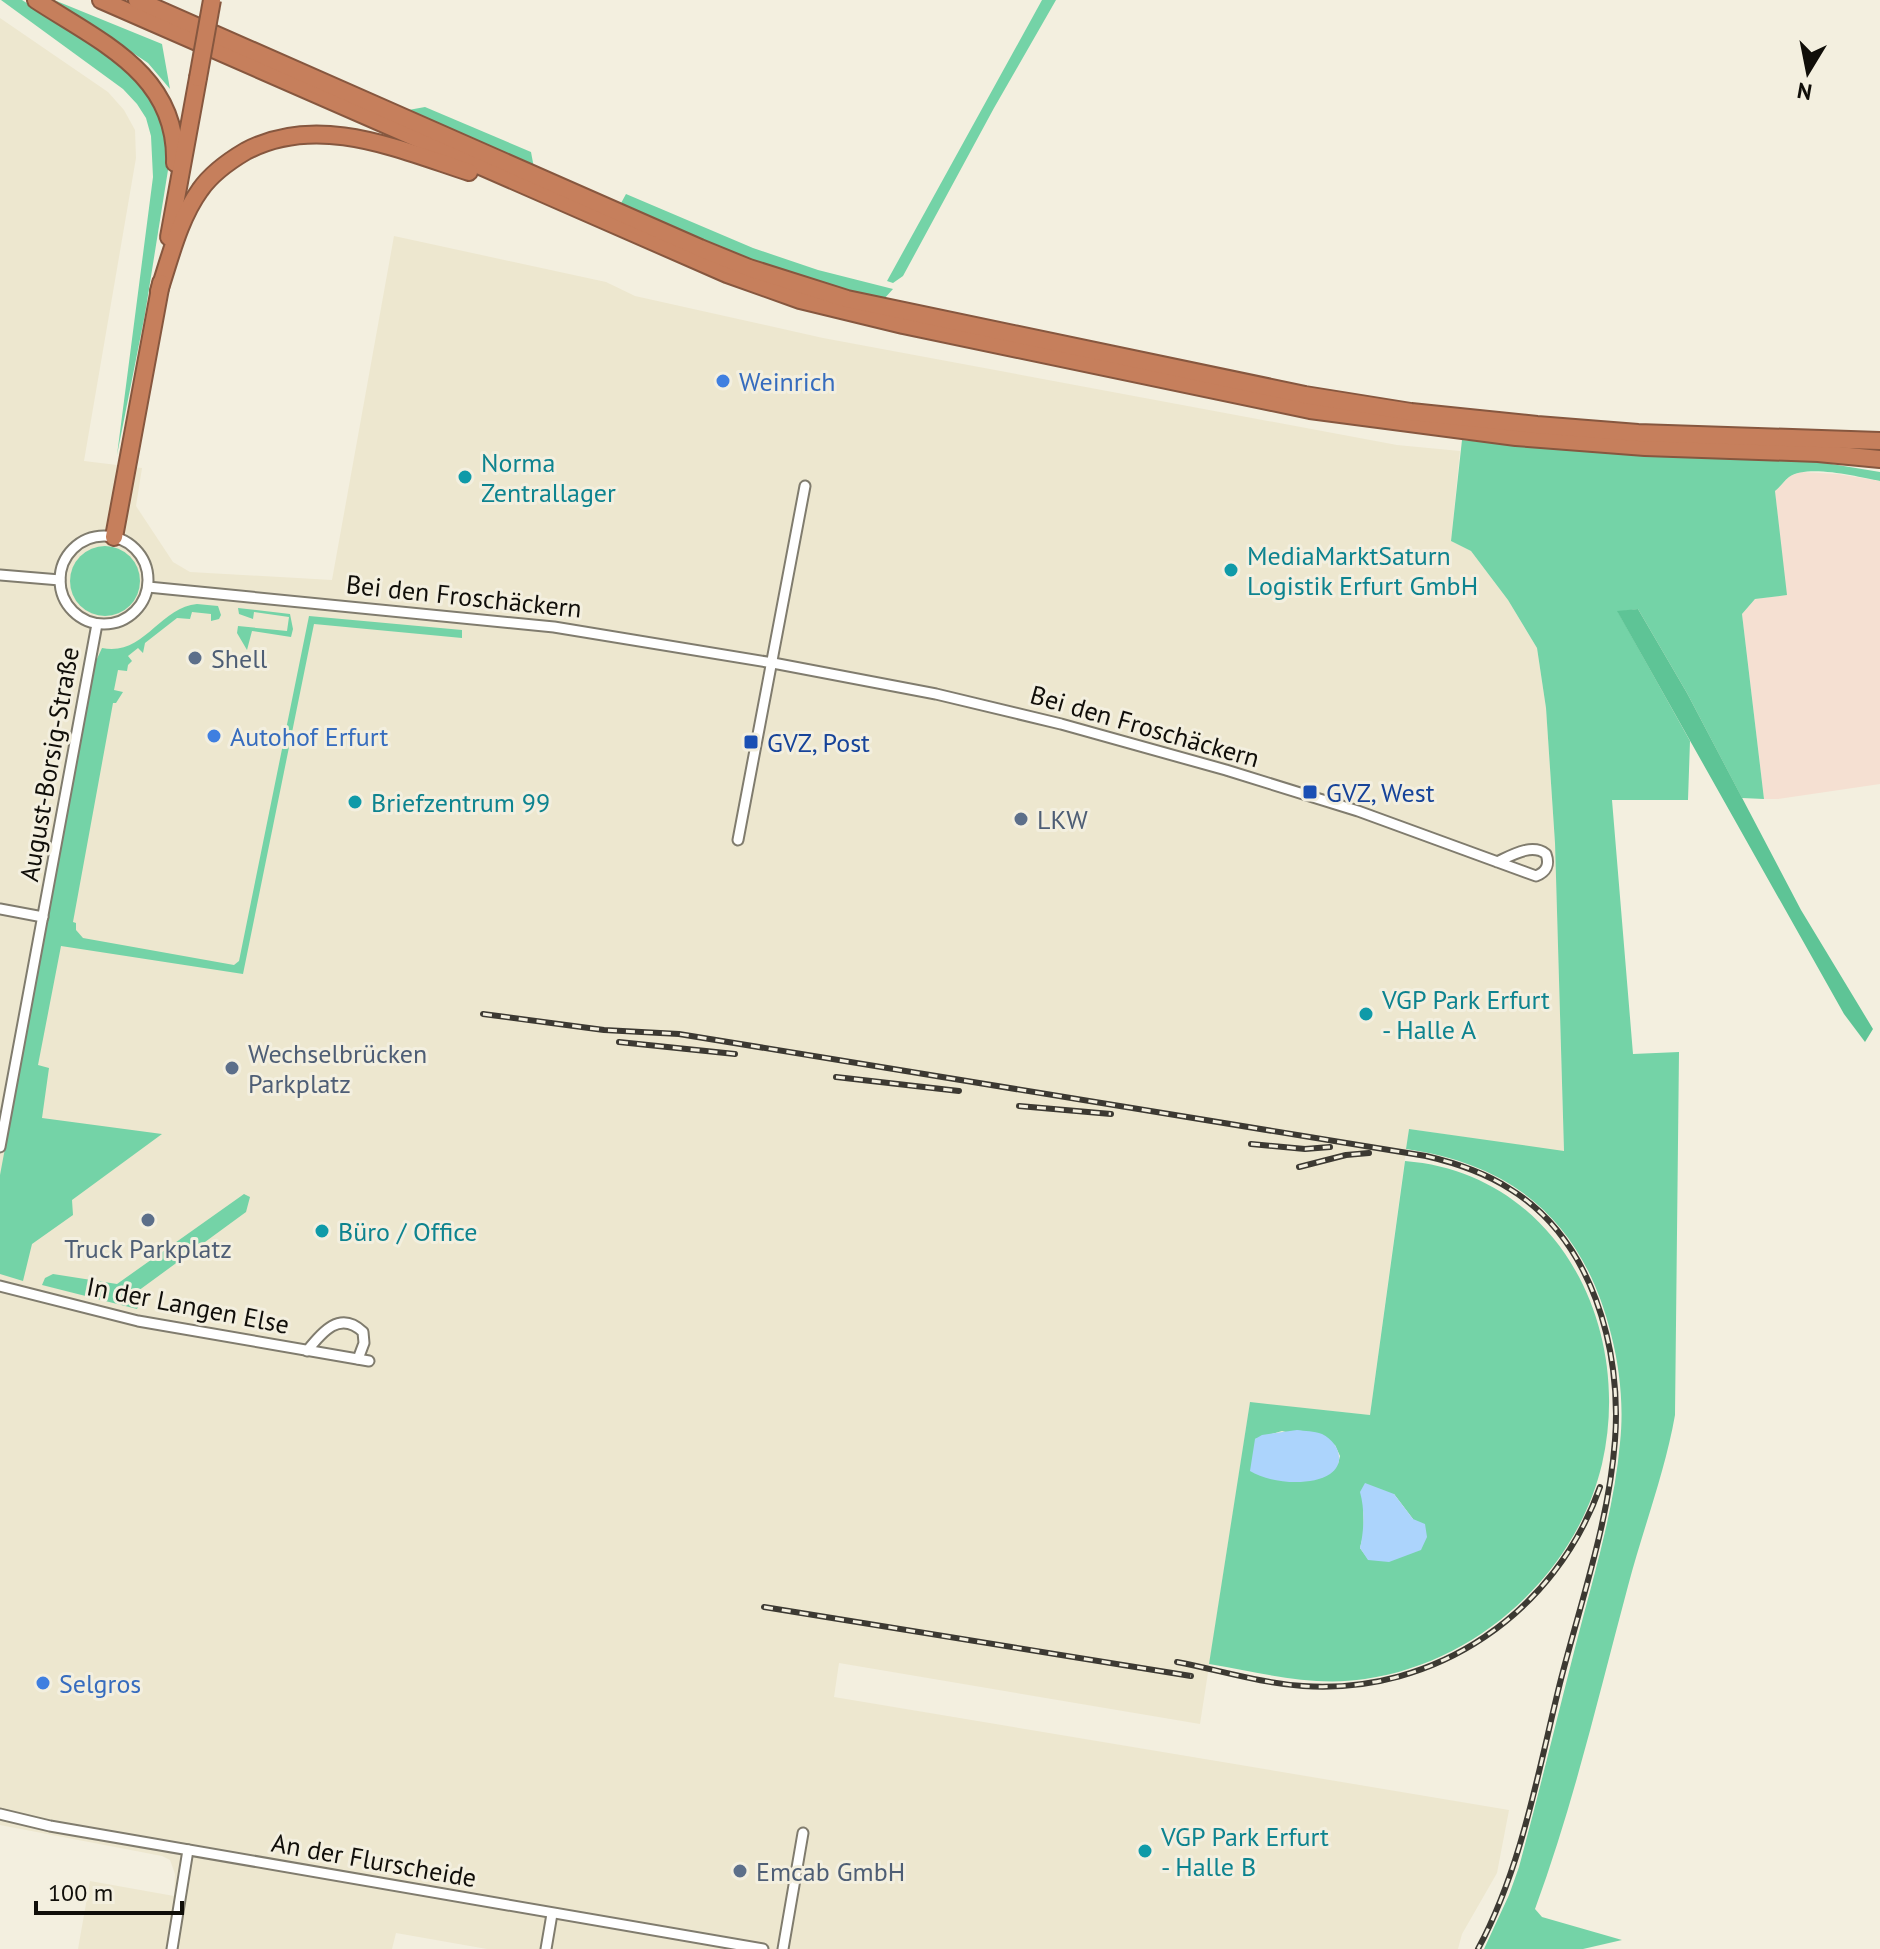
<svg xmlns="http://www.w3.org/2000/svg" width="1880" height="1949" viewBox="0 0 1880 1949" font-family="'PT Sans',sans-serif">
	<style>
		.commercial { fill: #f5e0d2 }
		.built { fill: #ede7cf }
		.green { fill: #74d3a7; fill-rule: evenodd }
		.forest { fill: #5ec496 }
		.water { fill: #acd4fc }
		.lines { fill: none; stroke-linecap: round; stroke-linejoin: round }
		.street-casing { stroke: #807c6e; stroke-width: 13 }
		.highway-casing { stroke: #86573f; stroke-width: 20 }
		.street { stroke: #fff; stroke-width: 9 }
		.highway { stroke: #c67f5c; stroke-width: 16 }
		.rail-casing { stroke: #3c3932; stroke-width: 6 }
		.rail { stroke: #f3efdf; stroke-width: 3; stroke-dasharray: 9; stroke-linecap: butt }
		.highway-bridge-casing { stroke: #86573f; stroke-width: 20; stroke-linecap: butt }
		.highway-bridge { stroke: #c67f5c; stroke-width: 16 }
		.shop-dot { fill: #3f7fe0; stroke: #f3efdf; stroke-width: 3 }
		.culture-dot { fill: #0f9aa8; stroke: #f3efdf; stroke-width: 3 }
		.service-dot { fill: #5c6f8a; stroke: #f3efdf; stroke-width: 3 }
		.transit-dot { fill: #1a4fb4; stroke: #f3efdf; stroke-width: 3 }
		.labels { text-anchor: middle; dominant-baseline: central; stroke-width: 6; stroke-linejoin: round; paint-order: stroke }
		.shop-label { font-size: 26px; fill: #366cbe; stroke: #f3efdf; text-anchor: start }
		.culture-label { font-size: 26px; fill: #0d838f; stroke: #f3efdf; text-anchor: start }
		.street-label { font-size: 26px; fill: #100e09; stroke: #f3efdf }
		.service-label { font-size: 26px; fill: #4e5e75; stroke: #f3efdf; text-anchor: start }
		.transit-label { font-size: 26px; fill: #164399; stroke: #f3efdf; text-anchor: start }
	</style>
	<rect width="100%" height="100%" fill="#f3efdf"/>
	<polygon class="commercial" points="1801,472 1838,474 1880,481 1880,784 1778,799 1764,799 1742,614 1755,599 1786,595 1775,491 1790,476"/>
	<polygon class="built" points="0,18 108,92 124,110 135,130 136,158 84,461 142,468 136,506 173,562 190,572 332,580 394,236 606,282 635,296 823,338 1397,445 1460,451 1451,541 1471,551 1508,600 1537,648 1546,708 1555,843 1564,1152 1409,1129 1370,1415 1250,1403 1200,1724 839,1663 834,1697 1509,1810 1497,1873 1462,1934 1458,1949 487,1949 396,1933 392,1949 78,1949 90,1881 174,1896 175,1874 170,1860 162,1856 0,1825"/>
	<g class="green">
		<path d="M1,0h21c68,44 150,76 146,170l-23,144 -28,141 36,-278 -2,-41 -5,-18 -9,-14 -14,-15z"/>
		<polygon points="54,0 162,44 170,89 148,63"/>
		<polygon points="1042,0 1056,0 994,108 903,276 893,283 887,281"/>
		<polygon points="425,107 531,152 534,168 403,111"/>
		<path d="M626,194l127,54 65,22 75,19 -9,10c-93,-17 -178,-57 -264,-94z"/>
		<path d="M1462,440l153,14 186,5 79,13v9c-22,-4 -72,-17 -91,-4 -5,4 -9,10 -14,14l12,104 -32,4 -13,15 22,185 -22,-1 -55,-105 -49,-84 -20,3 72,129 -2,59h-76l21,254 46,-2 -4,363c-10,57 -32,114 -47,171 -29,108 -54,217 -93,323l7,8 80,23 -39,9h-99l25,-54 10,-28c20,-74 38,-149 57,-223 17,-66 38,-133 44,-201 4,-36 0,-74 -9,-109 -27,-108 -93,-169 -205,-185l3,-20 155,22 -9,-308 -9,-135 -9,-60 -29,-48 -37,-49 -20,-10z"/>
		<circle cx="105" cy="581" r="35"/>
		<path d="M197,604l21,2 3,9 -2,4 -8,2v-7l-19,-2 -2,7 -13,-1 -32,25 -2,10 -5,-5 -10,8 4,5 -4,4 -1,6 -9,-1 -4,20 9,2 -7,11h-3l-40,219 3,1v7l7,8 151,27 5,-4 70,-345 153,14v8l-148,-14 -71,350 -182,-28 -23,119 11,3 -7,50 120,16 -90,66 1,15 -41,29 -9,37 -23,-7v-99l96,-514 6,-13c41,9 58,-41 95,-44z"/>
		<polygon points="238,608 290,614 293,629 291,637 252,631 247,650 237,633 238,626 287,631 289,617 254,612 253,619 239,614"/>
		<path d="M1405,1161c151,12 229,164 197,303 -26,110 -125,199 -237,215 -53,8 -103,-6 -156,-15l41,-262 120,13zM1282,1431l53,14 5,11 -2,8 -83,-25zM1394,1494l19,25 -29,41 -16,-1 -8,-11 4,-16 -1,-29z"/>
		<polygon points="244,1194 250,1197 246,1212 138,1291 142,1299 137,1309 42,1285 45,1278 53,1274 117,1284"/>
	</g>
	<polygon class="forest" points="1638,609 1687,693 1801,910 1873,1029 1865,1042 1844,1014 1617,611"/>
	<g class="water">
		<path d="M1297,1430c8,1 17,1 25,4 16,8 25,28 8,40 -20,13 -61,9 -80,-3l5,-32 7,-4z"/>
		<path d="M1365,1483l29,11 19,25 12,5 2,13 -6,13 -32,12 -21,-2 -8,-12c4,-17 5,-38 0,-56z"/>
	</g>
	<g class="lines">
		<defs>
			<g id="street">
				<circle cx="104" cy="580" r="44"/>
				<polyline points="0,575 60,580"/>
				<path d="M148,587l406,40 219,36 163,31 125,30 165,46 132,41 178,65c10,-4 14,-11 10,-22 -14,-11 -34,1 -49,8"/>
				<polyline points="738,840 805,486"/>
				<polyline points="0,909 43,917"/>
				<polyline points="0,1147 97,624"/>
				<polyline points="0,1286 138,1321 369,1361"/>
				<path d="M307,1351c15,-19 33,-41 56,-19l1,11 -6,16"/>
				<polyline points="0,1814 50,1826 763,1949"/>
				<polyline points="172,1949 188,1850"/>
				<polyline points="546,1949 552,1914"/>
				<polyline points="783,1949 803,1833"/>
			</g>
			<g id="highway">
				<path d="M36,0c64,42 142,74 139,163"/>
				<polyline points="101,0 727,274 800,300 903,325 1310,410 1516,437 1645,447 1818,453 1880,459"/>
				<polyline points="137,0 700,248 749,268 847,299 1305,395 1411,412 1537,425 1638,433 1880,441"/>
				<polyline points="169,237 198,78"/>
				<path d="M159,291c11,-33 20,-72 41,-101 11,-16 29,-29 46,-39 72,-38 152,-2 223,21"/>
				<polyline points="114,537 161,283"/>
			</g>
		</defs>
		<use href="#street" class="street-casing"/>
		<use href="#highway" class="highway-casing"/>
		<use href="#street" class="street"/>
		<use href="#highway" class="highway"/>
		<defs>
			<g id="rail">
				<path d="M483,1014l121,16 75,4 747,122c30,7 58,16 84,33 82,50 112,161 105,251 -6,82 -35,164 -55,243 -22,89 -38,184 -82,266"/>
				<polyline points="619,1042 735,1054"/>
				<polyline points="836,1077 959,1091"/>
				<polyline points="1019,1106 1111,1114"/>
				<polyline points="1251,1144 1305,1149 1330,1147"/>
				<polyline points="1299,1167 1346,1155 1369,1153"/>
				<polyline points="764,1607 1191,1676"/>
				<path d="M1177,1662c42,8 83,21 126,24 133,9 253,-74 297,-199"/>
			</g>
		</defs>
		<use href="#rail" class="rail-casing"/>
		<use href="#rail" class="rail"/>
		<defs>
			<polyline id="highway-bridge" points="198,78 212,0"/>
		</defs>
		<use href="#highway-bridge" class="highway-bridge-casing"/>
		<use href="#highway-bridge" class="highway-bridge"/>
	</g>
	<g class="shop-dot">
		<circle cx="723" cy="381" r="8"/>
		<circle cx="214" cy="736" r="8"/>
		<circle cx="43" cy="1683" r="8"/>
	</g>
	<g class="culture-dot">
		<circle cx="465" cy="477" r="8"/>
		<circle cx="1231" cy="570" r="8"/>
		<circle cx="355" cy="802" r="8"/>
		<circle cx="1366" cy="1014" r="8"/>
		<circle cx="322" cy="1231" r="8"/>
		<circle cx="1145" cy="1851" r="8"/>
	</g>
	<g class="service-dot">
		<circle cx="195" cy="658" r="8"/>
		<circle cx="1021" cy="819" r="8"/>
		<circle cx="232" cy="1068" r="8"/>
		<circle cx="148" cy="1220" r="8"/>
		<circle cx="740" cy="1871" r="8"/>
	</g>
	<g class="transit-dot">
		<rect x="743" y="734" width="16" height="16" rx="4"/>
		<rect x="1302" y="784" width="16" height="16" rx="4"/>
	</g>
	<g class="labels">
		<g class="shop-label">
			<text x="739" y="381">Weinrich</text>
			<text x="230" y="736">Autohof Erfurt</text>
			<text x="59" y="1683">Selgros</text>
		</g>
		<g class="culture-label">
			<text x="481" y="462">Norma<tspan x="481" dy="30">Zentrallager</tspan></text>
			<text x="1247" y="555">MediaMarktSaturn<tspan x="1247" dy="30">Logistik Erfurt GmbH</tspan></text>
			<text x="371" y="802">Briefzentrum 99</text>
			<text x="1382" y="999">VGP Park Erfurt<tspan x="1382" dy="30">- Halle A</tspan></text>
			<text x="338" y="1231">Büro / Office</text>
			<text x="1161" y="1836">VGP Park Erfurt<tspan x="1161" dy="30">- Halle B</tspan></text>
		</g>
		<g class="street-label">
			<text transform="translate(464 596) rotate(6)">Bei den Froschäckern</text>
			<text transform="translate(1145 726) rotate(16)">Bei den Froschäckern</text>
			<text transform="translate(49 764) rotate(-80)">August-Borsig-Straße</text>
			<text transform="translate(188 1305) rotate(11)">In der Langen Else</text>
			<text transform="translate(374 1860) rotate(10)">An der Flurscheide</text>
		</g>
		<g class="service-label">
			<text x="211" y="658">Shell</text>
			<text x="1037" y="819">LKW</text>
			<text x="248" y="1053">Wechselbrücken<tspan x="248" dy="30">Parkplatz</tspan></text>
			<text x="148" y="1248" text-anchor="middle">Truck Parkplatz</text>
			<text x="756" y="1871">Emcab GmbH</text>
		</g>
		<g class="transit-label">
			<text x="767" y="742">GVZ, Post</text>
			<text x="1326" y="792">GVZ, West</text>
		</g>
	</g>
	<g transform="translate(1808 72) rotate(190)" stroke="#f3efdf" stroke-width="6" paint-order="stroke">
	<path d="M0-6L14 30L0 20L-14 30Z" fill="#100e09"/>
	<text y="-12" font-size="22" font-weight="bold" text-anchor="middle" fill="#100e09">N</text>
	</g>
	<path d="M36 1901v12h146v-12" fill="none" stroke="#100e09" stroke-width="4"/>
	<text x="48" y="1901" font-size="24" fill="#100e09" stroke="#f3efdf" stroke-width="6" paint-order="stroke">100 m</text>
</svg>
